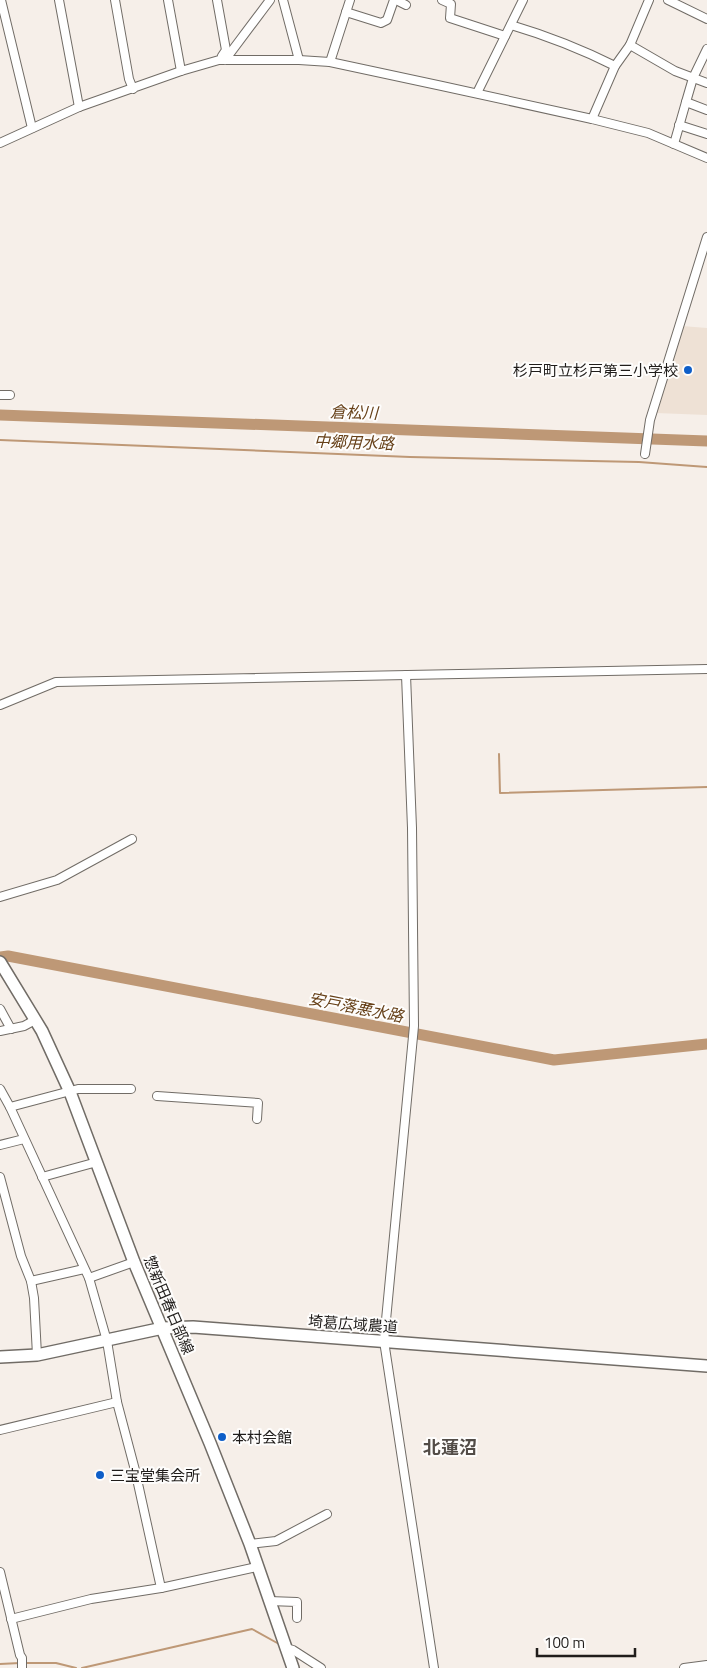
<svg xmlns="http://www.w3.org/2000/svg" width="707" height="1668" viewBox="0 0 707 1668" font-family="'Titillium Web','Noto Sans JP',sans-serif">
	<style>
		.built { fill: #eee1d5 }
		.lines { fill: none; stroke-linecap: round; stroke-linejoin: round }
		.stream { stroke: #be9876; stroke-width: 2 }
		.river { stroke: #be9876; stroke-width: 11 }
		.street-casing { stroke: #716c66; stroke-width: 10 }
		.secondary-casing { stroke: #716c66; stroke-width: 14 }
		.street { stroke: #fff; stroke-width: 8 }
		.secondary { stroke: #fff; stroke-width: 11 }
		.poi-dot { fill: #0e5ec8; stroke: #fefdfc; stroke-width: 2 }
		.labels { text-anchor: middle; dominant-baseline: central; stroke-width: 4; stroke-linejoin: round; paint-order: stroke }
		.poi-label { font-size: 15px; fill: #201d1b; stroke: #fefdfc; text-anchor: start }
		.street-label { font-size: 15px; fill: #201d1b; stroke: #fefdfc }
		.water-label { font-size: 16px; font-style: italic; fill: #674119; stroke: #fefdfc }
		.quarter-label { font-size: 18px; font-weight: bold; fill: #524c47; stroke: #fefdfc }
	</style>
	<rect width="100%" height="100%" fill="#f6efe9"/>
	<polygon class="built" points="682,326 707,328 707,415 656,413"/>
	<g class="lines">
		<g class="stream">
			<polyline points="0,440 410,457 639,462 707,467"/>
			<polyline points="499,754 500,793 707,787"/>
			<polyline points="299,1658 314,1668"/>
			<polyline points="24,1663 56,1663 76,1668"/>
			<polyline points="0,1664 20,1663"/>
			<polyline points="82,1668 252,1629 279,1644"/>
		</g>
		<g class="river">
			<polyline points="0,415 707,441"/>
			<polyline points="0,957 8,956 554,1060 707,1044"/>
		</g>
		<defs>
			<g id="street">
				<polyline points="1,0 32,128"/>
				<polyline points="59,0 79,107"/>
				<polyline points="115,0 129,79 133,89"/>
				<polyline points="168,0 181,71"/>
				<polyline points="217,0 226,50 222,56"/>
				<polyline points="283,0 299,60"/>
				<polyline points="396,0 406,5"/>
				<polyline points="442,0 451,4 450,18 505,36"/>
				<polyline points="668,0 707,19"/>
				<polyline points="346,12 381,23 387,20 394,0"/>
				<path d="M511,25c37,11 70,24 104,41"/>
				<polyline points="630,45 675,71 707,83"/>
				<polyline points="707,49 693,78 686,102 707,110"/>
				<polyline points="225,60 270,0"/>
				<polyline points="330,62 350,0"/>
				<polyline points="477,93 523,0"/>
				<polyline points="592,119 615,66 630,45 649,0"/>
				<polyline points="679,125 707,134"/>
				<polyline points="0,143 79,107 181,71 219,60 299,60 330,62 442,86 592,119 648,133 707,158"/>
				<polyline points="674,144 686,102"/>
				<polyline points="0,395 10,395"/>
				<polyline points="645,454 650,420 707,237"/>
				<polyline points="406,675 412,828 414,1026 384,1341 434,1668"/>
				<polyline points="0,705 56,682 707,669"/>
				<polyline points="0,897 57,880 132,839"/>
				<polyline points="0,1009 11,1029"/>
				<polyline points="0,1031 24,1026 35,1020"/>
				<polyline points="0,1089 10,1107 89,1278 107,1341 117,1402 135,1470 161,1588"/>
				<polyline points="157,1096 258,1103 257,1119"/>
				<polyline points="10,1107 78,1089 131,1089"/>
				<polyline points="0,1145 24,1139"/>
				<polyline points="0,1177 21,1256 31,1281 34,1298 37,1355"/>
				<polyline points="42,1177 97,1162"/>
				<polyline points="89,1278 134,1262"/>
				<polyline points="31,1281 84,1269"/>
				<polyline points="0,1430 117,1402"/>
				<polyline points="250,1544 276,1541 327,1514"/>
				<polyline points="0,1572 20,1655 22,1658 22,1668"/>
				<polyline points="269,1601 297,1602 297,1618"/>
				<polyline points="11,1619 91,1599 161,1588 257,1567"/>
				<polyline points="285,1648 293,1650 321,1668"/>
				<polyline points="684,1668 707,1665"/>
			</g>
			<g id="secondary">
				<polyline points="0,962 42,1031 70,1092 134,1262 210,1443 250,1544 293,1668"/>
				<polyline points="0,1357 37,1355 163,1328 193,1327 707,1366"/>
			</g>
		</defs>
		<use href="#street" class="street-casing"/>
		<use href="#secondary" class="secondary-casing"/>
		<use href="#street" class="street"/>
		<use href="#secondary" class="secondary"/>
	</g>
	<g class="poi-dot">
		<circle cx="688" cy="370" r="5"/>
		<circle cx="222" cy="1437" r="5"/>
		<circle cx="100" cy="1475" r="5"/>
	</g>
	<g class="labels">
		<g class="poi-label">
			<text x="678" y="370" text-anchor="end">杉戸町立杉戸第三小学校</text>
			<text x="232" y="1437">本村会館</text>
			<text x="110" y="1475">三宝堂集会所</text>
		</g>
		<g class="street-label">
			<text transform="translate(169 1305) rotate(67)">惣新田春日部線</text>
			<text transform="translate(353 1324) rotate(4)">埼葛広域農道</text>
		</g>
		<g class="water-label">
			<text transform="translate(354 412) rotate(2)">倉松川</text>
			<text transform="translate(354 442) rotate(2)">中郷用水路</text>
			<text transform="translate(356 1007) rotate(11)">安戸落悪水路</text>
		</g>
		<g class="quarter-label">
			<text x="450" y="1447">北蓮沼</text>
		</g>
	</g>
	<path d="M537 1648v8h98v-8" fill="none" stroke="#201d1b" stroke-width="2.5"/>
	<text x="544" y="1648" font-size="15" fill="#201d1b" stroke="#fefdfc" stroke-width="4" paint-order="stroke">100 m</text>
</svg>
